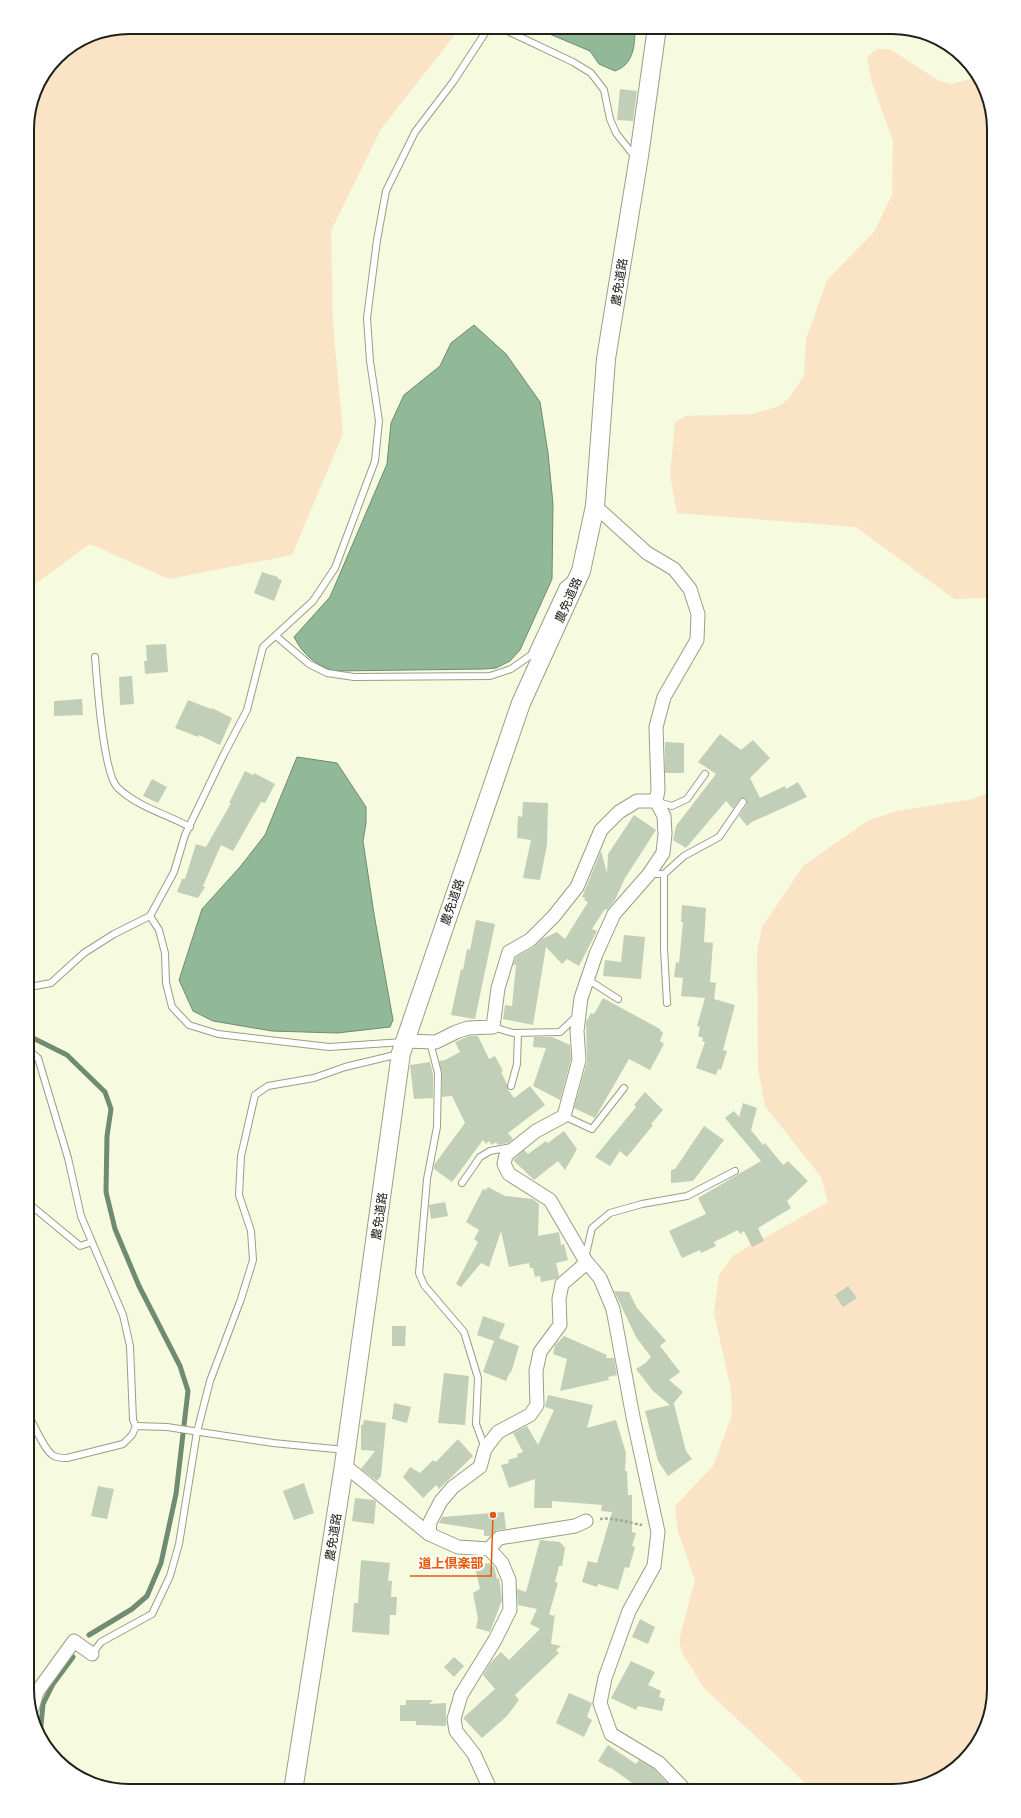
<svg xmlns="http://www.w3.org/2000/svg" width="1021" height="1818" viewBox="0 0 1021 1818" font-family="'PT Sans','Noto Sans JP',sans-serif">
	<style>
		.green { fill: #fae4c5 }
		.water { fill: #91b998; stroke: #6f8b71 }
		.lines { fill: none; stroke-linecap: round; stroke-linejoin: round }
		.stream { stroke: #6f8b71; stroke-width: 5 }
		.building { fill: #c2cfb8 }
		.lane-casing { stroke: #9b9e86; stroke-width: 8 }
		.street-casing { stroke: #9b9e86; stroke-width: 15 }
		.secondary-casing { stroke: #9b9e86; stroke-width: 20 }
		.path { stroke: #a5a893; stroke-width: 2.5; stroke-dasharray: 3 2; stroke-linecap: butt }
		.lane { stroke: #fff; stroke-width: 6 }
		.street { stroke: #fff; stroke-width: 13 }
		.secondary { stroke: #fff; stroke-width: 18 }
		.labels { text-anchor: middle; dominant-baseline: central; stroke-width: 4; stroke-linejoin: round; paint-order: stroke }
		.street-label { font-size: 12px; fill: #202117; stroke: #fff }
		.rim { fill: none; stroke: #202117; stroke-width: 2 }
		.leader { fill: none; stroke: #e8590c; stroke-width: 1.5 }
		.callout-dot { fill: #e8590c; stroke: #fff; stroke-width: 1.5 }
		.callout-label { font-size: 13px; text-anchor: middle; font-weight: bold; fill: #e8590c; stroke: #fff; stroke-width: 4; stroke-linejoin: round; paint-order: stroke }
	</style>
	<rect width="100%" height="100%" fill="#f6fadf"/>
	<g class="green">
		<polygon points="129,27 461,27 381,129 331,231 333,323 343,434 292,555 169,579 90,544 34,585 27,582 27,123 37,84 57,57 90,35"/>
		<polygon points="877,49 890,49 939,81 952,84 977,77 984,84 994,129 994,598 954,599 856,527 677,513 670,475 675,422 686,416 753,414 779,406 789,398 804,376 806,339 827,280 874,232 892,195 893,141 872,83 867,57"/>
		<polygon points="994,790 994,1689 977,1745 937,1781 892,1791 814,1791 704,1688 682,1653 679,1640 695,1580 678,1532 675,1506 713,1466 732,1415 731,1390 714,1313 719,1275 734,1255 828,1202 821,1177 765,1106 758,1069 757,952 762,927 804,865 869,820 897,811 973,799"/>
	</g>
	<g class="water">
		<path d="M533,27h102c0,18 -1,37 -20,44l-16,-7 -9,-13z"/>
		<path d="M474,325l32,29 34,48 8,51 5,51 -1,75 -32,71 -10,11 -14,7 -12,1 -150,2c-19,-7 -30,-15 -40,-34l36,-40 57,-133 4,-41 13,-28 36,-29 11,-23z"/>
		<polygon points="297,757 337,763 366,807 366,823 363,841 374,914 393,1020 390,1027 337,1033 272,1031 213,1021 193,1011 179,980 202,909 240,867 265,835"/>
	</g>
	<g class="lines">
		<g class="stream">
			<polyline points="27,1035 67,1055 105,1092 111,1109 107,1136 106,1192 115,1229 139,1286 180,1366 188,1391 176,1494 161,1563 147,1596 132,1609 89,1635"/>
			<polyline points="40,1736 43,1704 53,1684 73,1657"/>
		</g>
	</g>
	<g class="building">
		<polygon points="620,89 637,91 633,121 617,120"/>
		<polygon points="262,572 278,577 278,579 282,580 274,601 254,593"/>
		<polygon points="166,644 168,672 145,674 144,661 147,661 146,645"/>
		<polygon points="132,676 134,704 120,705 119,677"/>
		<polygon points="82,699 83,715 54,716 54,701"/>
		<polygon points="188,700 211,709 212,708 232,718 220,745 199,735 198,737 175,728"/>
		<polygon points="720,734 741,750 753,740 770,758 750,778 760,798 785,786 786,789 798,782 807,797 752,822 747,826 739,816 747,804 747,800 744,798 741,798 733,809 726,801 686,848 673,840 676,826 716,774 698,762"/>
		<polygon points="665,742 684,743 684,773 665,773"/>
		<polygon points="245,771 253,775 254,773 275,784 265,803 261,802 233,851 221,845 203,886 205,887 198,898 177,892 182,879 185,879 196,844 206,847 231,803 229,803"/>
		<polygon points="152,779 167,787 158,803 143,796"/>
		<polygon points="523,802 548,803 547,845 540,880 523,878 531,840 517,838 518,816 522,817"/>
		<polygon points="634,815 656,830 625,878 615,900 607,910 605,909 592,929 597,931 579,966 567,959 562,964 546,947 533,1025 503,1019 505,1005 512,1006 516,965 513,965 516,957 534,947 542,939 557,932 565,939 588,902 584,900 585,898 582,897 601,851 607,873 608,854"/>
		<polygon points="682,905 706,908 704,942 713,943 710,982 716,983 714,999 735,1005 723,1050 727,1051 721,1070 718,1069 716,1075 696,1068 705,1042 702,1041 703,1038 698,1036 700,1027 697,1026 705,998 681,996 683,978 674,977 676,962 679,963 683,922 681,922"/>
		<polygon points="476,920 495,924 475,1019 451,1015 461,969 463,970 467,949 470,950"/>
		<polygon points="624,935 645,937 641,979 603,976 605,960 621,962"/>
		<polygon points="603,998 660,1029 660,1030 663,1033 660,1041 664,1044 650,1070 629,1059 595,1118 574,1108 587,1062 586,1022 591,1013 594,1014"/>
		<polygon points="469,1036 478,1036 489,1059 495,1056 503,1071 501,1072 507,1084 507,1088 514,1098 530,1086 545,1105 508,1133 513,1139 508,1143 498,1145 496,1142 492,1145 489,1141 486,1144 483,1140 452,1182 434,1169 434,1165 465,1123 452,1096 442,1097 442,1073 439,1061 445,1060 460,1052 455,1042"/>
		<polygon points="534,1037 552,1037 570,1045 571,1059 560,1100 533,1086 546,1048 533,1047"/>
		<polygon points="430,1062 433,1074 433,1098 414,1099 410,1065"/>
		<polygon points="645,1092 663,1110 651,1124 653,1125 627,1157 620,1151 610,1166 595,1157 636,1107 634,1105"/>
		<polygon points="743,1103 757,1108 751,1130 763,1145 765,1143 783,1165 788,1161 808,1181 787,1201 791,1208 758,1228 764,1241 752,1247 744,1231 740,1234 738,1230 714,1242 716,1246 701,1253 700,1250 682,1258 669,1231 706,1214 698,1198 761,1161 725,1118 734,1111 739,1117"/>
		<polygon points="704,1126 724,1140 693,1181 671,1183 671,1170 675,1169"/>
		<polygon points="564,1131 577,1149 565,1170 558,1161 534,1180 513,1160 524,1150 528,1154 546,1141 548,1143"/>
		<polygon points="488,1187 505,1196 533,1199 539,1204 538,1236 559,1232 561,1245 564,1244 568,1260 556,1263 559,1276 556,1279 541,1282 540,1276 535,1277 533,1268 530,1268 529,1263 509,1267 501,1231 489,1267 481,1263 461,1287 456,1284 478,1242 474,1239 479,1230 466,1222 483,1189 486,1190"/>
		<polygon points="445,1202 448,1216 431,1219 429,1205"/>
		<polygon points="848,1286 857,1298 843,1307 835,1295"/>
		<polygon points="614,1291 629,1292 637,1308 666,1341 660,1346 680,1372 669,1380 683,1392 673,1404 674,1404 686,1451 692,1459 668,1476 658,1461 645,1411 670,1405 653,1391 636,1369 647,1362 647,1361 651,1357 636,1337"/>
		<polygon points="483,1316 505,1324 499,1338 519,1346 511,1373 510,1372 506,1381 483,1372 494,1341 477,1335"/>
		<polygon points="392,1326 406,1326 405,1346 392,1346"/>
		<polygon points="564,1336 607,1355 606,1358 614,1358 617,1375 608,1377 609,1380 560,1391 567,1359 553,1354 555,1345"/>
		<polygon points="444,1373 469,1376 465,1425 438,1423"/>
		<polygon points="548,1395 593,1405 587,1428 616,1420 626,1453 625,1471 627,1471 628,1495 632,1495 632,1532 636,1533 632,1546 635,1547 629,1568 625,1567 618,1590 598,1584 597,1587 582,1582 588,1561 597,1563 612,1512 601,1511 602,1505 552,1501 552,1508 534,1508 535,1479 509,1488 501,1465 509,1463 508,1460 518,1457 517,1454 523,1452 513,1433 527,1426 538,1445 554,1410 545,1407"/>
		<polygon points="394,1403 411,1407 407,1423 392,1419"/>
		<polygon points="364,1420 386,1423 381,1476 377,1481 361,1469 375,1451 361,1450 361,1425 363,1425"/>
		<polygon points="458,1439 473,1456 439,1489 436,1485 423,1498 403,1477 410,1467 420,1473 433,1460 436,1462"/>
		<polygon points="304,1483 314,1513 294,1520 283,1491"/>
		<polygon points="98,1486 114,1489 107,1519 91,1516"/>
		<polygon points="355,1498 374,1500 376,1501 374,1524 352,1521"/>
		<polygon points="504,1512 506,1529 497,1530 490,1536 484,1536 484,1530 439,1523 442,1517"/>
		<polygon points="540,1540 560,1542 565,1548 562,1566 559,1566 555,1582 558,1583 549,1614 553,1616 555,1614 551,1644 561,1646 556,1650 559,1653 515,1695 519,1700 507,1716 482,1738 463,1718 495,1689 483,1675 491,1662 501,1652 509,1660 540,1629 530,1624 537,1609 518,1605 517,1589 526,1592"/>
		<polygon points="361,1560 390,1563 388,1581 392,1581 391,1597 397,1597 396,1615 390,1615 389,1635 352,1632 354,1603 358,1603"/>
		<polygon points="490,1563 491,1567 494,1566 497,1579 499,1578 502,1600 490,1632 476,1628 478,1619 473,1593 480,1589 475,1568 477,1568 476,1565"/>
		<polygon points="640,1619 655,1627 648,1644 632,1637"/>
		<polygon points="454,1657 464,1666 454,1677 444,1667"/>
		<polygon points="631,1661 655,1672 648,1685 661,1691 659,1697 665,1699 662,1711 638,1706 636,1710 611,1698"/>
		<polygon points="569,1693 592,1703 587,1717 592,1720 584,1737 556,1723"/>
		<polygon points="406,1700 433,1700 429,1704 446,1703 446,1726 416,1725 416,1721 400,1721 400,1705 406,1705"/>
		<polygon points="608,1745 636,1764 639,1760 654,1769 675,1791 643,1791 610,1767 609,1768 598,1761"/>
	</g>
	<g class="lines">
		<defs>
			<g id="lane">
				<polyline points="499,27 573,62 591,73 604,90 610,119 616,133 631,152 637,155"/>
				<polyline points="276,636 309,664 327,673 354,677 490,676 511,669 531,655 563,586 570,580"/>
				<path d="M95,657c2,23 8,118 23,131 20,19 48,26 72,39"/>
				<polyline points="658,802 672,806 687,799 705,774"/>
				<polyline points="649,874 664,874 664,949 667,1003"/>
				<polyline points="664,874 684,856 719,837 743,802"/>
				<polyline points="587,979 618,999"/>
				<polyline points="27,986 30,987 51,983 84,953 114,934 150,916"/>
				<polyline points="493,1027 513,1033 560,1032 578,1015"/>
				<polyline points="403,1042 329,1047 218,1034 189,1025 172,1007 166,983 165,953 159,930 150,916 174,872 185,835 224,754 247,710 263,647 313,601 335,568 375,461 379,421 370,361 367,318 377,240 386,191 415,132 453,82 489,27"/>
				<polyline points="430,1042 438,1073 437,1127 427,1179 419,1273 424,1285 464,1332 478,1378 476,1424 485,1448"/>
				<polyline points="27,1049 38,1058 68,1158 81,1216 123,1315 130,1346 133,1420 136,1426"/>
				<polyline points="511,1086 517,1064 518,1033"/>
				<polyline points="564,1116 592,1129 624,1088"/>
				<polyline points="462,1183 480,1157 490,1151 512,1147"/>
				<polyline points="27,1202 80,1246 92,1242"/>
				<polyline points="585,1258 592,1228 610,1213 642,1204 687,1196 735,1171"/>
				<path d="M27,1412c6,10 17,39 27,44 4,2 8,2 13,2l56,-14 9,-9 4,-9 31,1 106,16 72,7"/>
				<polyline points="92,1654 101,1642 152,1614 170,1576 179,1544 197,1432 210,1381 241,1299 253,1260 251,1231 239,1195 241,1156 255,1095 268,1086 314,1078 345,1067 399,1054"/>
			</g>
			<g id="street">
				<polyline points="595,506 647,553 674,569 690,589 698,614 697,640 664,697 656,727 658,790 656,801 664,816 665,834 663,853 649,874 614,914 596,954 581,998 577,1031 579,1060 564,1116 536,1131 506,1155 504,1164 509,1174 550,1200 585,1260 600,1278 613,1309 633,1417 658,1532 654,1566 629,1611 605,1678 600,1703 611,1734 659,1763 686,1791"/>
				<polyline points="404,1041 436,1042 456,1032 468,1028 493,1027 498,988 509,952 530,940 554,916 577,887 601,830 619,812 637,801 656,801"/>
				<polyline points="344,1465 429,1534 458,1547 489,1549 502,1563 509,1580 510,1610 495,1640 461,1695 454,1719 456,1731 474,1754 491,1791"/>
				<polyline points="429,1534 430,1522 441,1501 453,1487 480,1467 485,1449 491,1441 498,1432 530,1415 537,1405 536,1371 540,1352 560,1325 559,1299 562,1284 584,1265 585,1260"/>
				<polyline points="489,1549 499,1538 575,1526 586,1521"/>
				<polyline points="32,1709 37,1692 74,1641 92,1654"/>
			</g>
			<polyline id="secondary" points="293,1791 344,1465 401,1053 521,703 581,571 595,506 606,359 639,156 657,27"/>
		</defs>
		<use href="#lane" class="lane-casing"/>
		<use href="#street" class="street-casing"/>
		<use href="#secondary" class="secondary-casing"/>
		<path class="path" d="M600,1519c12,-2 30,4 42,6"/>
		<use href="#lane" class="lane"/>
		<use href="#street" class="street"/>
		<use href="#secondary" class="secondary"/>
	</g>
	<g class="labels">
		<g class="street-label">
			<text transform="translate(619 282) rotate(-81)">農免道路</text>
			<text transform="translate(568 600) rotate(-66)">農免道路</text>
			<text transform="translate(452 902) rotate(-71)">農免道路</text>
			<text transform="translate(379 1216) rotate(-82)">農免道路</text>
			<text transform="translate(333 1537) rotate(-81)">農免道路</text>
		</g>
	</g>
	<path d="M0 0H1021V1818H0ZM129 34H892A95 95 0 0 1 987 129V1689A95 95 0 0 1 892 1784H129A95 95 0 0 1 34 1689V129A95 95 0 0 1 129 34Z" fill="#fff" fill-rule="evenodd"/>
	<path class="rim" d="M129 34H892A95 95 0 0 1 987 129V1689A95 95 0 0 1 892 1784H129A95 95 0 0 1 34 1689V129A95 95 0 0 1 129 34Z"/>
	<path class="leader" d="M493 1515L491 1576H410"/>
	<circle class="callout-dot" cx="493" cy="1515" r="4"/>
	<g class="callout-label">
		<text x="451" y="1568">道上倶楽部</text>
	</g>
</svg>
